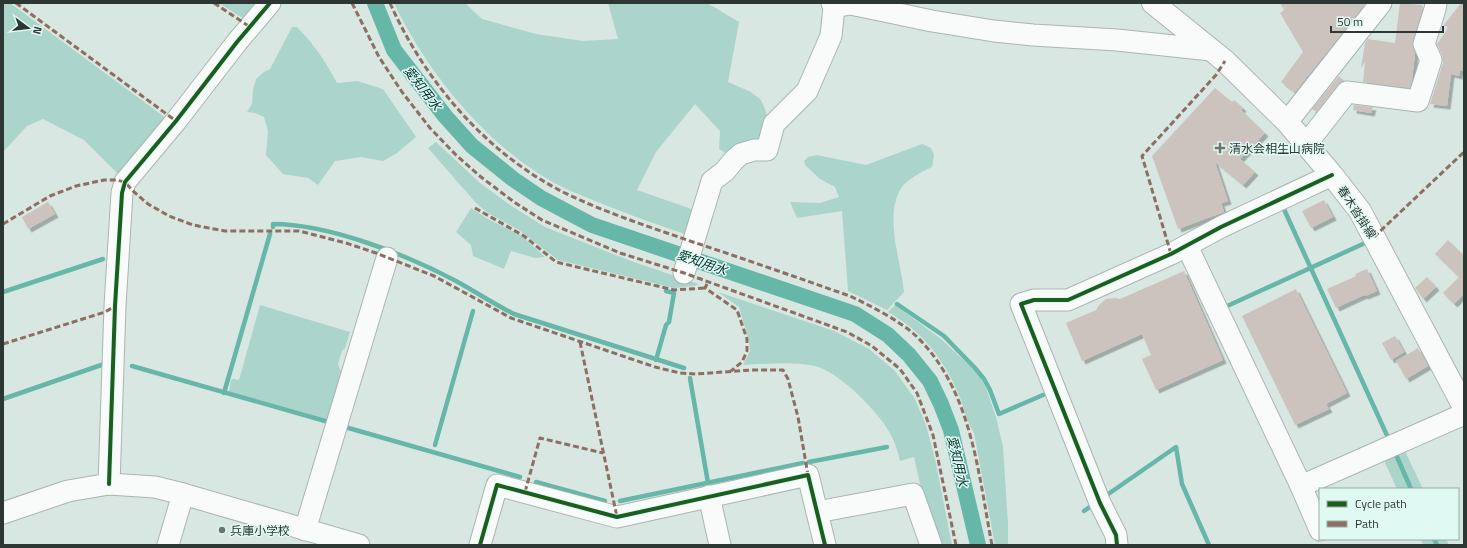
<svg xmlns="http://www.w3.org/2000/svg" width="1467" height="548" viewBox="0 0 1467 548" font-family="'Titillium Web','Noto Sans JP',sans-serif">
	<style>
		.green { fill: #abd4ca }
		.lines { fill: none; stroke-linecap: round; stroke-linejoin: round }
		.stream { stroke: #66b7a8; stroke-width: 4.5 }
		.canal { stroke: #66b7a8; stroke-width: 16 }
		.building { fill: #ccc3bf; filter: url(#shadow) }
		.minor-casing { stroke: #aab5b2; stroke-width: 23 }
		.major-casing { stroke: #aab5b2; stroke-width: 24 }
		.minor { stroke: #f9fbfb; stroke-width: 21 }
		.major { stroke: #f9fbfb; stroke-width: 22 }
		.quiet { stroke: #8d6e63; stroke-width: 3; stroke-dasharray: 6 3; stroke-linecap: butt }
		.cycleway-casing { stroke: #e0faf3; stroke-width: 6 }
		.cycleway { stroke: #1b5e20; stroke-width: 4 }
		.poi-dot { fill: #697471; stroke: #e0faf3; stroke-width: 1.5 }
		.labels { text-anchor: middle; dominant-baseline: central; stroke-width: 3; stroke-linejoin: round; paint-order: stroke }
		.poi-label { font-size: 12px; fill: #2c3633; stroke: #e0faf3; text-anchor: start }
		.street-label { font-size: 12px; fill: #2c3633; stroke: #e0faf3 }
		.water-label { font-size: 13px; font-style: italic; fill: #00322a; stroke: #e0faf3 }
	</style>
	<defs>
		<filter id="shadow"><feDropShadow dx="3.5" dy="3.5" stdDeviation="0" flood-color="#0004"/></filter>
	</defs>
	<rect width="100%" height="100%" fill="#d9e7e3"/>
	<g class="green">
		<polygon points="3,3 10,3 170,121 119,175 84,140 43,119 27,126 3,152"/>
		<polygon points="219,3 262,3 244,19"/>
		<path d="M394,3h71l17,16 54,15 47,7 35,-2 -10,-36h99l32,19 -11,60 23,10 10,8 4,9 5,19 -6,18 -35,9 -10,-6 1,-18 -25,-27 -39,48 -19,38 63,22 -9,24c-31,-10 -61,-21 -91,-33 -11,-5 -23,-9 -34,-14 -74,-36 -137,-113 -172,-186z"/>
		<path d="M292,27h5c17,17 29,35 40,56l20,-2 26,8 33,48 -19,16 -14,8 -22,-4 -26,4 -17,24 -10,-7 -25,-4 -17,-19 2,-24 -4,-14 -9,-4 -8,-1 5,-8 1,-14 3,-11 8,-7 6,-3z"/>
		<polygon points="436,142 480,183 510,205 545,227 631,261 699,284 694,286 674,288 558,260 519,230 488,213 476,203 428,148"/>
		<path d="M922,144l9,4 3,7 -2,12c-9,4 -24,12 -30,20 -19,28 -1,73 2,105l-17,18 -39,-19 -6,-80 -45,7 -7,-16 30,1 19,-6 -4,-10 -15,-8 -15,-14 -1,-4 4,-4 9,-2 49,10z"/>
		<polygon points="471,208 488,219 522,236 545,257 535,258 511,251 504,269 473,256 471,245 456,232"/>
		<path d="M718,292l116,39 35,18 26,22 20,28 11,26 9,34 17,86h-13l-19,-61 -6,-27 -14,4c-2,-8 -4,-16 -8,-24 -10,-22 -52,-65 -77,-71 -23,-5 -48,-2 -72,-1l7,-14 -1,-10 -10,-34z"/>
		<polygon points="260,305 350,332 345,348 342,351 338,364 340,370 347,372 332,421 229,392 231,380 233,379 239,380"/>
		<path d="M895,305l46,34 29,27 10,11 6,11 10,29 7,30 5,77v21h-13l-21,-112c-8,-12 -10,-27 -16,-40 -9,-22 -24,-45 -42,-61 -9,-8 -18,-14 -28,-20z"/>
		<polygon points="1402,445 1423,489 1397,489 1381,454"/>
		<polygon points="1421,539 1446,539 1449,545 1423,545"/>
	</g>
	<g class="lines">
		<g class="stream">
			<polyline points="1283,207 1390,442"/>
			<path d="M273,227v-3c56,0 134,31 183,57 20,11 38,23 58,33l170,54"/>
			<polyline points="3,292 103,259"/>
			<polyline points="897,304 944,336 975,368 984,379 990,390 999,414 1043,395"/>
			<polyline points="1225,307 1365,243"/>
			<polyline points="656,360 666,325 669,322 674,293 666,291"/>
			<polyline points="132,366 332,423"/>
			<polyline points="690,378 708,483"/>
			<polyline points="224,393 270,234"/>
			<polyline points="3,399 107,363"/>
			<polyline points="345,427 520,477"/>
			<polyline points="435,445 473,311"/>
			<polyline points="1394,450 1411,489"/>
			<polyline points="809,462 887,447"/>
			<polyline points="536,482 605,501"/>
			<polyline points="1104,497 1176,447 1182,484 1209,545"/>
			<polyline points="620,501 803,463"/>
			<polyline points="1084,511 1094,504"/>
			<polyline points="1434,539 1437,545"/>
		</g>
		<polyline class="canal" points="375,3 394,50 445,116 472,146 513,179 541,198 592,225 855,314 888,335 909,355 930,381 941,404 951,430 978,545"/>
	</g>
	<g class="building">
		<polygon points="1280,3 1366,3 1295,92 1281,82 1303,52 1280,13 1284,10"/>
		<polygon points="1400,3 1422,5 1423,7 1413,40 1413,48 1415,53 1412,80 1410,88 1363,82 1365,62 1361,68 1365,43 1368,39 1395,43"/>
		<polygon points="1461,3 1464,3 1464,62 1462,71 1460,71 1459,76 1451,74 1447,106 1430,104 1443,63 1442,55 1437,44 1449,27 1443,26"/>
		<polygon points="1339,76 1344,81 1338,85 1316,112 1312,109"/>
		<polygon points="1215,88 1232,102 1234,100 1243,108 1241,110 1265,133 1240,159 1255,172 1243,185 1215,162 1228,201 1221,203 1224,212 1178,229 1152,156"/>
		<polygon points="1354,105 1373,107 1371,113 1353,110"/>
		<polygon points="1324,200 1333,217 1311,228 1302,211"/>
		<polygon points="48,202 55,214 28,229 22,217"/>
		<polygon points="1448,240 1464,256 1464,294 1454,304 1443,293 1459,277 1435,254"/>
		<polygon points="1367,269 1377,291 1365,296 1364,295 1336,308 1327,289 1356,276 1355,274"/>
		<polygon points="1184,271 1223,360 1156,390 1142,359 1151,355 1142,334 1082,361 1066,323 1096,310 1099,305 1106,299 1116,298 1120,299"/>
		<polygon points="1427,277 1436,287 1423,299 1415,288"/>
		<polygon points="1296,289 1347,393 1326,404 1329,409 1295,425 1242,316"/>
		<polygon points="1395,336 1404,352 1391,360 1382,343"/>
		<polygon points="1418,348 1428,366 1406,379 1396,361"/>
	</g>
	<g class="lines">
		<defs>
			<g id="minor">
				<polyline points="834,7 850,4 865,7 932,21 994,31 1033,35 1117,40 1211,50"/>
				<polyline points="1287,122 1381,3"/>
				<polyline points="1307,143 1347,92 1418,101 1431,60 1424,44 1435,9 1436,3"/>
				<polyline points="1187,246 1301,486 1320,530"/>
				<polyline points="684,273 712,181 725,171 734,160 741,154 754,150 767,150 774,124 807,91 831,36 834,7 832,3"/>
				<polyline points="109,484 115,306 122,193 125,182 176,121 237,42 270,3"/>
				<polyline points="1301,486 1464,414"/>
				<polyline points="709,496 720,545"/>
				<polyline points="817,512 913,494 931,545"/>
				<polyline points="3,513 68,491 109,484 155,487 183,494 359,545"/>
				<polyline points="305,530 387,258"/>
				<polyline points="168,545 183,494"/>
				<polyline points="480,545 497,485 617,517 808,475 825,545"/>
				<polyline points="1117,545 1116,535 1100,503 1021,304 1034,300 1068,300 1171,254 1221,227 1332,175"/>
			</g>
			<polyline id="major" points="1153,3 1225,61 1287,122 1332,175 1360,211 1464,407"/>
		</defs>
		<use href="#minor" class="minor-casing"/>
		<use href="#major" class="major-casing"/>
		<use href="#minor" class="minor"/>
		<use href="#major" class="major"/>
		<g class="quiet">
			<polyline points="16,3 176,121"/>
			<polyline points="214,3 250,27"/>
			<polyline points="352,3 379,57 402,92 430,128 456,155 481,177 514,202 542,220 620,253 684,273 847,332 872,346 900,369 917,393 933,435 956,545"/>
			<path d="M390,3c35,79 97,151 175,190 41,20 85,34 128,49 52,17 105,36 157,54 19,9 50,25 65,39 57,54 63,138 77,210"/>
			<polyline points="475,208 524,236 556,262 674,290 705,288"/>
			<polyline points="3,224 50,196 76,186 104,180 116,180 125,182 133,191 148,204 169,216 193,225 225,231 299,231 346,243 376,253 434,276 511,318 655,367 680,373 696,374 751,370 783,370 788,379 798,417 808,475"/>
			<polyline points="1374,237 1464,152"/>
			<polyline points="1171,254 1142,156 1216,75 1225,61"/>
			<polyline points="707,284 705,288 737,310 747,339 747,351 742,362 731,371"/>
			<polyline points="580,342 617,517"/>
			<polyline points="3,344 105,312 115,306"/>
			<polyline points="525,492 540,438 603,453"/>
		</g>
		<defs>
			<g id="cycleway">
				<polyline points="109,484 115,306 122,193 125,182 176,121 237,42 270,3"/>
				<polyline points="480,545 497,485 617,517 808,475 825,545"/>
				<polyline points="1117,545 1116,535 1100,503 1021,304 1034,300 1068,300 1171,254 1221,227 1332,175"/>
			</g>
		</defs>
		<use href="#cycleway" class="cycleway-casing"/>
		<use href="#cycleway" class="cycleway"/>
	</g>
	<g class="poi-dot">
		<path d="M1218 142h4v4h4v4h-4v4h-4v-4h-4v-4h4z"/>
		<circle cx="222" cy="530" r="4"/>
	</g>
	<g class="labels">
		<g class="poi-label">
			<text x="1229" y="148">清水会相生山病院</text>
			<text x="230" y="530">兵庫小学校</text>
		</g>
		<g class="street-label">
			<text transform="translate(1357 212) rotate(57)">春木沓掛線</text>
		</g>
		<g class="water-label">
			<text transform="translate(423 88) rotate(52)">愛知用水</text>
			<text transform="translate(702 262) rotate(19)">愛知用水</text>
			<text transform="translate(958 461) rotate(77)">愛知用水</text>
		</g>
	</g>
	<rect width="1467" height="548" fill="none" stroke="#2c3633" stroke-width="8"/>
	<rect x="1319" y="488" width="140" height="52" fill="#e0faf3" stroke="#98aca6"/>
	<rect x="1327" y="501" width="20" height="6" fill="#1b5e20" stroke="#98aca6"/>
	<text x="1355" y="508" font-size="12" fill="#2c3633">Cycle path</text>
	<rect x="1327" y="521" width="20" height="6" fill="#8d6e63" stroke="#98aca6"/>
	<text x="1355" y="528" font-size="12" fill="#2c3633">Path</text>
	<g transform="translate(28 28) rotate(105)" stroke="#e0faf3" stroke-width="3" paint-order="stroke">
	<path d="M0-3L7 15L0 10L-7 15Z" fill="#2c3633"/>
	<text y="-6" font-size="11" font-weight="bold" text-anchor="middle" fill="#2c3633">N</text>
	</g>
	<path d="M1331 26v6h112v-6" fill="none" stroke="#2c3633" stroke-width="2"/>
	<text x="1337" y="26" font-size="12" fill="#2c3633" stroke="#e0faf3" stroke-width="3" paint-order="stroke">50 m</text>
</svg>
